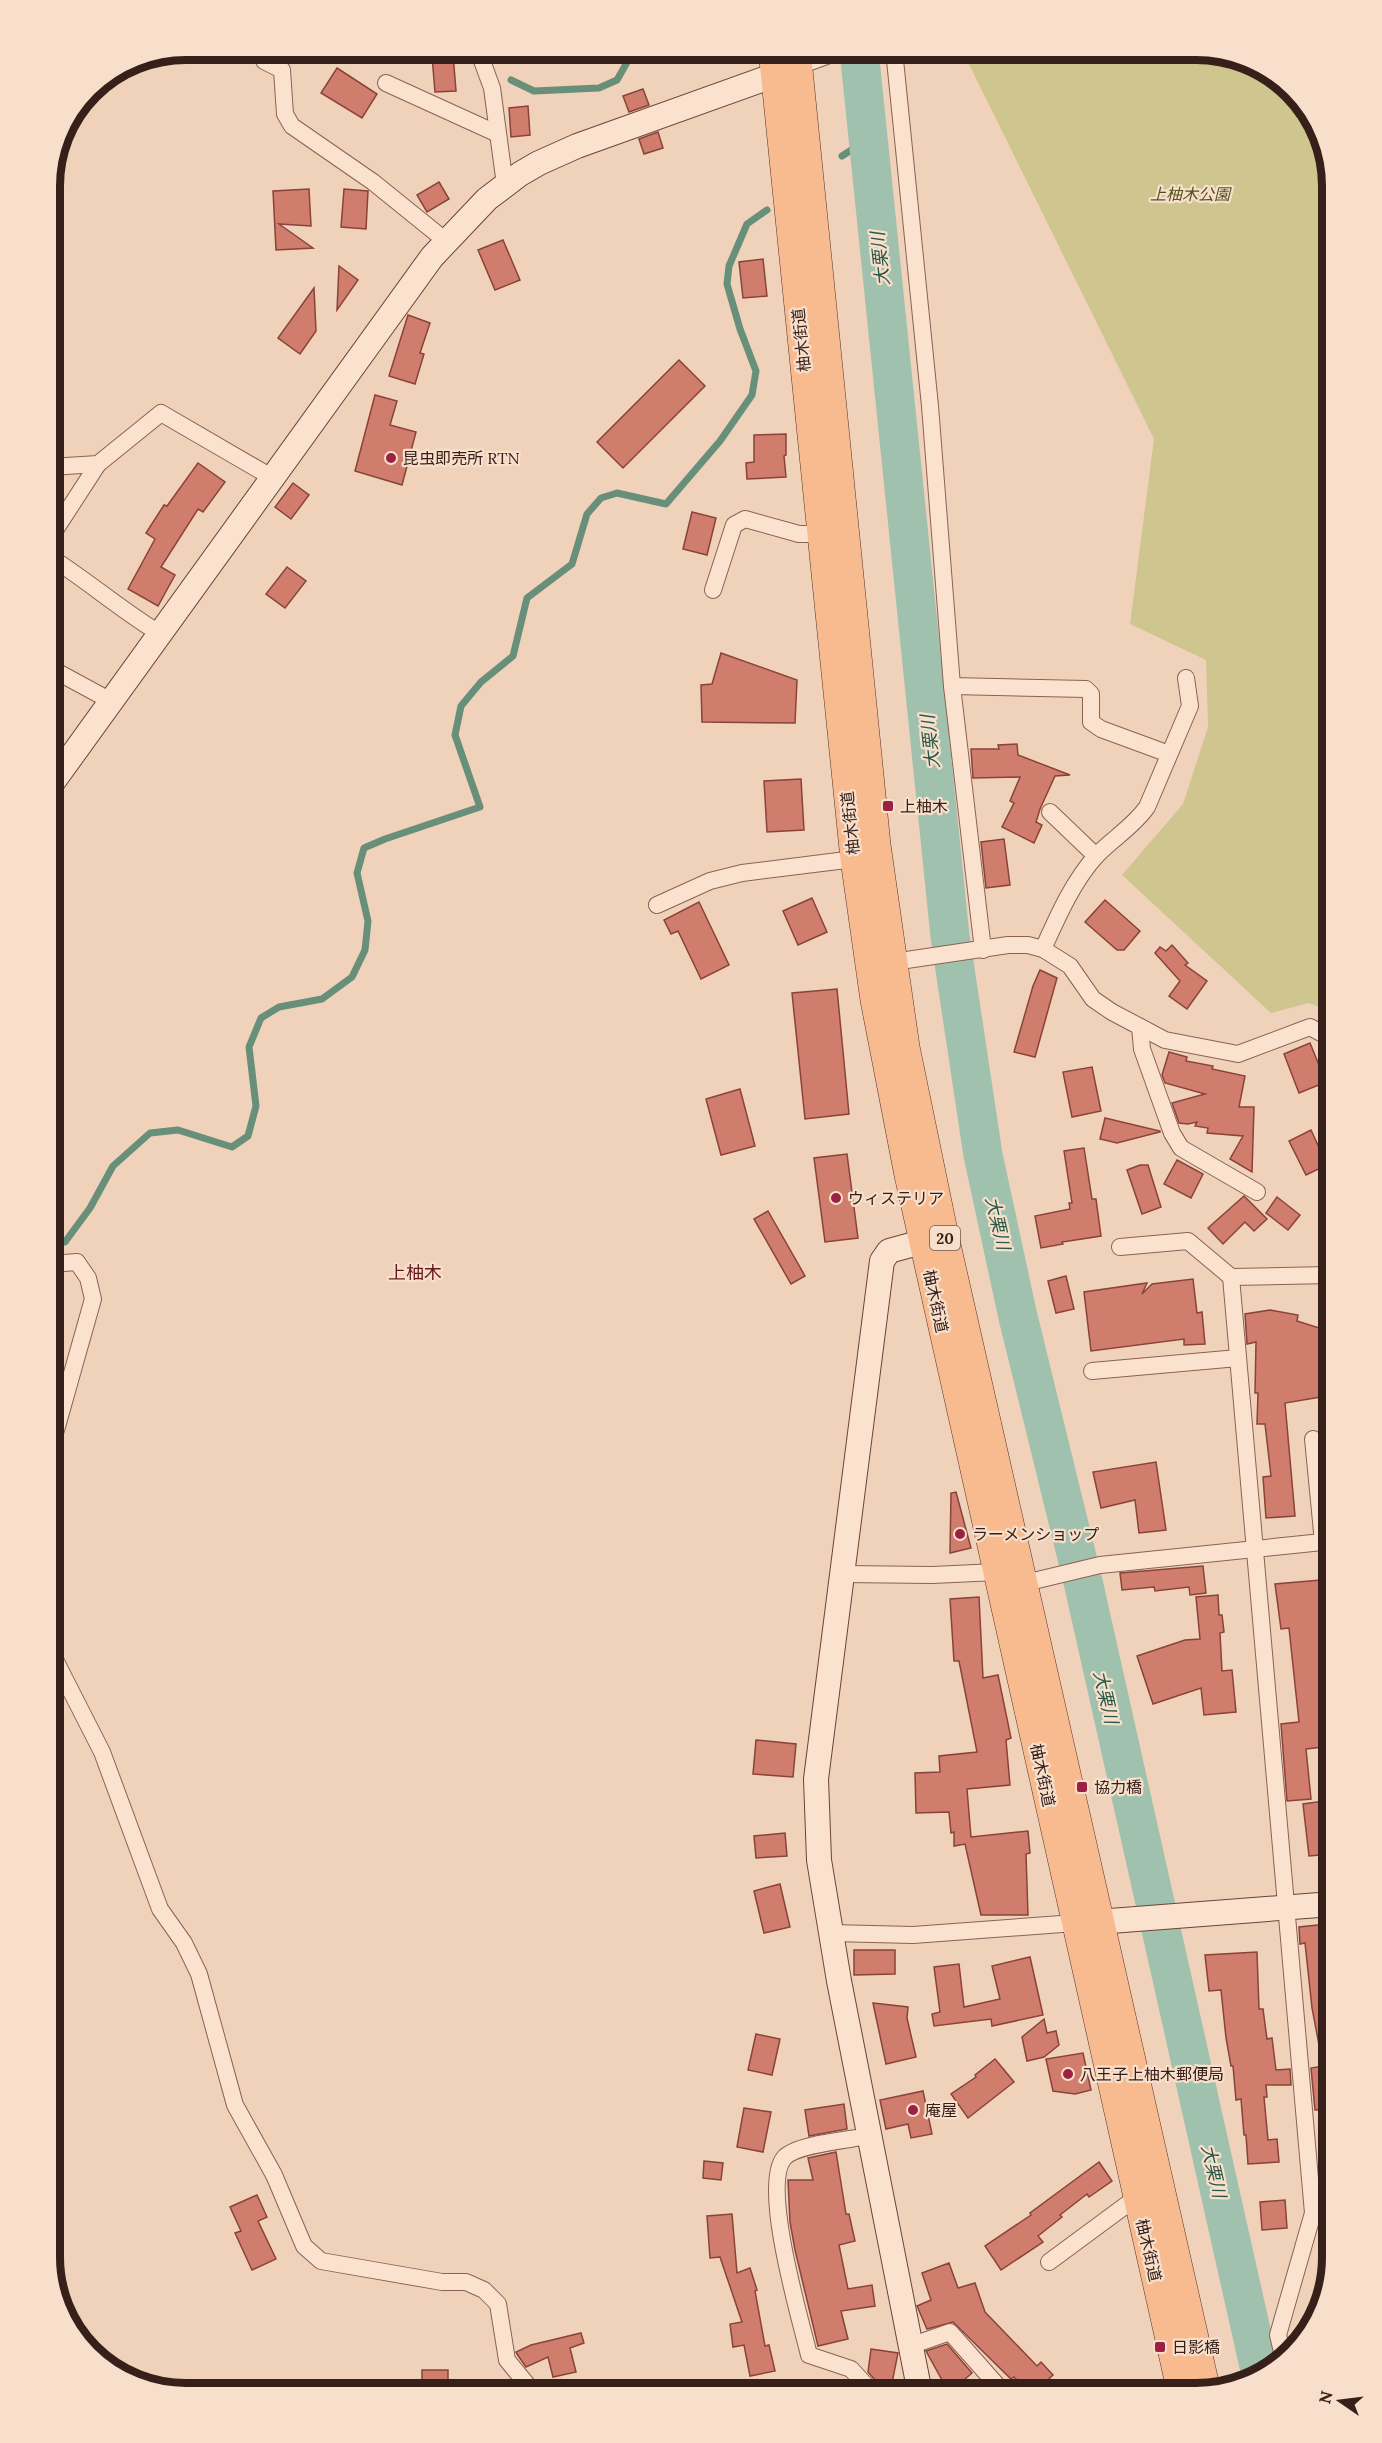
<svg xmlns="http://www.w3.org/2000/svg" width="1382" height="2443" viewBox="0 0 1382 2443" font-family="Lora,'Noto Sans JP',serif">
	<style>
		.green { fill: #cfc58f }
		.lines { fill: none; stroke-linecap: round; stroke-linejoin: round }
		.stream { stroke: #678f7a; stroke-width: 7 }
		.river { stroke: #a0c1ae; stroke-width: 39 }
		.building { fill: #d17d6e; stroke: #894339; stroke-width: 1.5 }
		.street-casing { stroke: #896254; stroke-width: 18 }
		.secondary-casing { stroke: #6a4338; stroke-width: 26 }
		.primary-casing { stroke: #553229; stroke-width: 28 }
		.street { stroke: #fbe2cf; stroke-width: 16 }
		.secondary { stroke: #fbe2cf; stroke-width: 24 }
		.primary { stroke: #f8bb8f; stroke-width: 27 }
		.poi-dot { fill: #9b2042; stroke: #f7dfcb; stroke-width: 2 }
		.labels { text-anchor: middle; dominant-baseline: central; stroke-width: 4.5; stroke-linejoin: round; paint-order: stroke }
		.shield { fill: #f7dfcb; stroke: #71594f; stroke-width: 1.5 }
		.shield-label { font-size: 15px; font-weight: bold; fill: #37201a }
		.park-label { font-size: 16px; font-style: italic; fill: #54531f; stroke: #f7dfcb }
		.street-label { font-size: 16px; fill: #37201a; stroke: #f7dfcb }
		.poi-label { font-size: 16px; fill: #37201a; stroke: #f7dfcb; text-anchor: start }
		.water-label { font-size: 18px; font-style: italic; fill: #285848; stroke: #f7dfcb }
		.neighbourhood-label { font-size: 18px; fill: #66171c; stroke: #f7dfcb }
		.rim { fill: none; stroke: #37201a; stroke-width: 8 }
	</style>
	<rect width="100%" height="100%" fill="#f0d2bb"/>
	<polygon class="green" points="962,50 1205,50 1272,73 1319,126 1332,186 1332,1012 1309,1003 1271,1013 1122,875 1183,804 1208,727 1206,660 1130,624 1154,439"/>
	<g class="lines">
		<g class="stream">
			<polyline points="511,80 534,91 599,88 617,80 634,50"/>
			<polyline points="842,156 867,140"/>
			<polyline points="50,1243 65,1242 90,1208 113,1166 150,1133 178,1130 232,1147 248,1136 256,1106 249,1047 261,1018 279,1007 322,999 352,977 365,950 368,921 357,873 364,848 385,839 480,807 455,735 461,706 481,682 513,656 527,598 572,564 587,514 601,498 617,493 666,504 720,441 752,395 756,371 740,329 727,284 729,266 747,224 767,210"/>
		</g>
		<polyline class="river" points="859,50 950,936 983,1155 1018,1317 1084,1586 1261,2375"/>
	</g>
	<g class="building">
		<polygon points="453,54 456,91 435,92 432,56"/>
		<polygon points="337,68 377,94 362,118 321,93"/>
		<polygon points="643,89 649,105 629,112 623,96"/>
		<polygon points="528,106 530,135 511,137 509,108"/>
		<polygon points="658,132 663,148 644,154 639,139"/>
		<polygon points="439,182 449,199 427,212 417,195"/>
		<polygon points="309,189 311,226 279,224 313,248 276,250 273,191"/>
		<polygon points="344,189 368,191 366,229 341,227"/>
		<polygon points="503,240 520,280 495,290 478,250"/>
		<polygon points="763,259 767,296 743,298 739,262"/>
		<polygon points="339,266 358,280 337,310"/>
		<polygon points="314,288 316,331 300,354 278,338"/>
		<polygon points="408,315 430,323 420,353 424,354 415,384 389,376"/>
		<polygon points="679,360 705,386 623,468 597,442"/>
		<polygon points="375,395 397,401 390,425 416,432 402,485 355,471"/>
		<polygon points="786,434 786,455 784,456 786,477 747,479 746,463 754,462 754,435"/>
		<polygon points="198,463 225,482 203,512 198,509 161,567 175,575 158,606 128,589 155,539 146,533 164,505 167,506"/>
		<polygon points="293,483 309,495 291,519 275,507"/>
		<polygon points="692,512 716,518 707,555 683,549"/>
		<polygon points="287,567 306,581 285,608 266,594"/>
		<polygon points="721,653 797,680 795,723 702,722 701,685 712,684"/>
		<polygon points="1017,744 1018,755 1070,775 1055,776 1040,809 1036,822 1042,825 1034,843 1002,827 1014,803 1010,801 1020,777 973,778 971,749 999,749 998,745"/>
		<polygon points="801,779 804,830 767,832 764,781"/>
		<polygon points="1004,839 1010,885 986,888 981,842"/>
		<polygon points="812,898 827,932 798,945 783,911"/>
		<polygon points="1105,900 1140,931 1124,950 1117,950 1085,922"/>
		<polygon points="699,902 729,965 701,979 678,931 671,934 664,920"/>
		<polygon points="1172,945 1188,963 1185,965 1207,981 1187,1009 1169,996 1180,981 1155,953 1160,947 1166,951"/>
		<polygon points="1040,970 1057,978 1035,1057 1014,1052 1033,986"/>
		<polygon points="837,989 849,1114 805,1119 792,993"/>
		<polygon points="1310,1043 1326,1082 1299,1093 1284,1054"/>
		<polygon points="1169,1052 1187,1057 1186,1061 1213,1066 1212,1069 1245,1076 1239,1107 1254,1107 1252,1172 1230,1159 1243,1136 1207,1133 1208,1128 1195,1126 1197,1122 1188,1124 1179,1123 1172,1103 1205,1094 1165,1083 1162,1075"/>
		<polygon points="1092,1067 1101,1111 1072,1117 1063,1072"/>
		<polygon points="740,1089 755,1146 721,1155 706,1099"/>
		<polygon points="1105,1118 1160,1131 1160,1132 1117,1143 1100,1139"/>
		<polygon points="1311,1130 1327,1165 1306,1175 1289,1141"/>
		<polygon points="1084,1148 1092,1199 1096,1199 1101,1236 1062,1242 1063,1244 1041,1248 1035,1216 1070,1209 1069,1203 1072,1203 1064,1151"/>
		<polygon points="847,1154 858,1238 825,1242 814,1158"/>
		<polygon points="1177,1160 1203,1174 1191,1198 1164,1184"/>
		<polygon points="1140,1165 1148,1165 1161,1207 1142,1214 1127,1170"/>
		<polygon points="1244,1196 1267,1219 1254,1231 1245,1222 1223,1244 1208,1228"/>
		<polygon points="1277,1197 1300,1215 1288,1230 1266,1213"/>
		<polygon points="768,1211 805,1276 791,1284 754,1219"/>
		<polygon points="1066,1276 1074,1309 1056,1313 1048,1281"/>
		<polygon points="1193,1279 1197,1313 1202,1312 1205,1344 1184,1345 1184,1339 1091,1351 1084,1292 1147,1283 1142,1294 1152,1284"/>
		<polygon points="1270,1310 1298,1315 1297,1321 1332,1332 1332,1395 1285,1403 1295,1516 1266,1518 1263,1477 1271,1476 1265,1424 1257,1424 1258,1393 1255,1393 1256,1342 1247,1344 1245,1314"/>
		<polygon points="1156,1462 1166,1530 1139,1533 1135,1500 1101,1508 1093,1472"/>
		<polygon points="956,1492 971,1548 950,1553 951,1493"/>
		<polygon points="1203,1566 1206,1593 1190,1595 1189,1587 1155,1591 1154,1587 1122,1590 1120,1573"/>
		<polygon points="1332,1579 1332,1746 1306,1749 1311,1799 1287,1801 1281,1724 1299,1722 1289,1628 1281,1629 1275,1584"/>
		<polygon points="1218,1595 1219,1615 1222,1615 1224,1632 1220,1633 1222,1671 1232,1670 1236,1712 1204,1715 1201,1688 1153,1704 1137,1656 1185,1640 1200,1639 1196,1597"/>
		<polygon points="979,1597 983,1678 998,1675 1011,1738 1006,1740 1010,1785 967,1789 971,1837 1028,1831 1030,1853 1026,1854 1028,1915 981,1915 965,1844 954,1846 954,1832 951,1833 949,1812 916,1813 915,1773 940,1772 939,1756 977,1752 959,1661 954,1661 950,1599"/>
		<polygon points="756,1740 796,1744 793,1777 753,1774"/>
		<polygon points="1324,1801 1332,1854 1309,1856 1303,1804"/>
		<polygon points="785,1833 787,1856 756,1858 754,1836"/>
		<polygon points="780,1884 790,1927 764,1933 754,1891"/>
		<polygon points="1327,1924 1329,1948 1332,1947 1332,2109 1315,2110 1311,2068 1323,2066 1312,2008 1305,1943 1300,1944 1299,1927"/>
		<polygon points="854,1950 895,1950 895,1974 854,1975"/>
		<polygon points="1257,1952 1259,2009 1263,2009 1267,2039 1272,2038 1276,2070 1290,2069 1291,2085 1266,2085 1267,2097 1264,2097 1268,2140 1277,2139 1279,2162 1248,2164 1246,2135 1244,2135 1241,2099 1236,2100 1233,2066 1231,2066 1226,2038 1221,1990 1209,1991 1205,1955"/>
		<polygon points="1030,1957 1043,2015 992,2026 991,2019 934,2026 932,2014 940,2012 934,1967 959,1964 964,2007 1000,1999 992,1966"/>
		<polygon points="873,2003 908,2007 907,2018 916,2057 886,2064"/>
		<polygon points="1044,2019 1047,2033 1056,2031 1059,2045 1044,2057 1027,2061 1022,2037"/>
		<polygon points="756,2034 780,2039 772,2075 748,2070"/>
		<polygon points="1083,2053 1091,2090 1075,2094 1053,2091 1046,2059"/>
		<polygon points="995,2059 1014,2082 968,2118 951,2094 976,2077 975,2075"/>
		<polygon points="923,2091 932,2134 911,2138 908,2124 886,2129 880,2100"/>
		<polygon points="844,2104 847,2129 809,2136 805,2110"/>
		<polygon points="744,2108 771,2112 763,2152 737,2147"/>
		<polygon points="836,2152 846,2214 849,2214 855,2241 839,2245 848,2289 872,2285 875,2306 841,2311 848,2339 818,2346 795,2250 790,2222 788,2180 813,2180 808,2158"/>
		<polygon points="704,2161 723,2163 721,2180 703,2178"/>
		<polygon points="1099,2162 1112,2181 1089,2197 1087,2194 1060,2215 1062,2217 1038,2236 1043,2242 1001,2270 985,2246 1031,2215 1030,2213"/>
		<polygon points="257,2195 267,2217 258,2221 276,2259 252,2270 235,2233 241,2231 230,2207"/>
		<polygon points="1285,2200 1287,2228 1262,2230 1260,2202"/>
		<polygon points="732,2214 737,2273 750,2268 757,2290 755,2291 765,2346 769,2345 775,2371 750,2376 744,2345 733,2347 730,2324 742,2322 720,2257 710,2258 707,2216"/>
		<polygon points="949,2263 958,2288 975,2283 985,2312 1037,2366 1041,2362 1053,2375 1034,2393 1030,2393 1014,2377 1011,2379 953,2322 927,2329 917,2306 931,2300 922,2273"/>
		<polygon points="581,2333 584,2343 570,2348 576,2372 553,2377 548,2357 526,2367 517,2354 516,2352 531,2345"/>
		<polygon points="947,2344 972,2373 964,2380 975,2393 950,2393 947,2389 926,2351"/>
		<polygon points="871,2349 898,2353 892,2383 875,2380 868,2372"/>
		<rect x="422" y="2370" width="26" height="23"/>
	</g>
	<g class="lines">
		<defs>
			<g id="street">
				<polyline points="478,50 492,88 505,185"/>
				<polyline points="894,50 930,406 952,686 983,950"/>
				<polyline points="264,61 282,70 285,114 292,126 373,182 446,241"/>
				<polyline points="799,66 843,50"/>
				<polyline points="386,83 498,134"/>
				<polyline points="50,467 98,464 161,413 273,478"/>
				<polyline points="50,538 98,464"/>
				<path d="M50,557c38,24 71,53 109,76"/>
				<polyline points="713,590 734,525 745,519 799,534 820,534"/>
				<polyline points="50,668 111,701"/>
				<polyline points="952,686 1086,689 1091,694 1091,722 1101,729 1169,754"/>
				<polyline points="1050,812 1096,856"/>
				<polyline points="657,905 710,881 742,873 854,859"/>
				<path d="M1043,949c15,-33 29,-66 53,-93 17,-18 37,-29 51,-49l43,-101 -4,-28"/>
				<polyline points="893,962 1008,945 1028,945 1043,949 1070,966 1093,999 1112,1012 1165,1040 1238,1054 1310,1027 1332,1039"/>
				<polyline points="1140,1027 1142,1049 1172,1133 1181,1148 1257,1192"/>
				<polyline points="1120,1247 1188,1241 1231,1277 1313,2213 1278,2335 1283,2356"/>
				<polyline points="1231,1277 1330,1275"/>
				<polyline points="1092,1371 1238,1358"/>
				<polyline points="50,1438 56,1430 93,1299 88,1278 77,1262 50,1264"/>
				<polyline points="1313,1439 1323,1542"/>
				<polyline points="842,1574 932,1575 997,1572"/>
				<polyline points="1025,1583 1100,1565 1332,1541"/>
				<polyline points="50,1650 102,1752 160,1909 184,1943 199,1974 235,2105 274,2175 304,2246 321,2261 442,2282 466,2282 484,2290 498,2304 507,2360 534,2393"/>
				<polyline points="831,1933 913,1935 1075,1923"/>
				<path d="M868,2136c-19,4 -72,8 -84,22 -23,28 16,160 25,197l42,14 20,22 6,2"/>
				<polyline points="1049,2262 1137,2197"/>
				<polyline points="910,2346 950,2332 1004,2393"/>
			</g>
			<g id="secondary">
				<polyline points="50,786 432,257 487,199 520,174 539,163 577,146 792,69"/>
				<polyline points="1084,1923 1332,1904"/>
				<polyline points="920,2393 839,1981 819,1860 816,1779 882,1261 889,1251 940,1237"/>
			</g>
			<g id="primary">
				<polyline points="772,50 854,859 874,1000 908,1175 1181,2393"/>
				<polyline points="797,50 877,845 906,1047 945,1236 1207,2391"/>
			</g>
		</defs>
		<use href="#street" class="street-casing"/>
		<use href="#secondary" class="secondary-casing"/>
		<use href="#primary" class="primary-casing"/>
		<use href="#street" class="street"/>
		<use href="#secondary" class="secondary"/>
		<use href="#primary" class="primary"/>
	</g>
	<g class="poi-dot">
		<circle cx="391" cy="458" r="6"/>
		<rect x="882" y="800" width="12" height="12" rx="3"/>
		<circle cx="836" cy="1198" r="6"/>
		<circle cx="960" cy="1534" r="6"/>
		<rect x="1076" y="1781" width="12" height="12" rx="3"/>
		<circle cx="1068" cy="2074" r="6"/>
		<circle cx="913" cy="2110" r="6"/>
		<rect x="1154" y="2341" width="12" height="12" rx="3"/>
	</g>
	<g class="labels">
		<rect class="shield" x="930" y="1226" width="30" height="24" rx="4.5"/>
		<g class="shield-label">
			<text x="945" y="1238">20</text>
		</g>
		<g class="park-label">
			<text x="1190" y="194">上柚木公園</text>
		</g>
		<g class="street-label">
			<text transform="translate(801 340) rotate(-96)">柚木街道</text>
			<text transform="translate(850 823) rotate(-96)">柚木街道</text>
			<text transform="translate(936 1301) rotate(78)">柚木街道</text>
			<text transform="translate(1043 1775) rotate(78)">柚木街道</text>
			<text transform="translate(1149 2250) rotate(77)">柚木街道</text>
		</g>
		<g class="poi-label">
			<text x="403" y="458">昆虫即売所 RTN</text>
			<text x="900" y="806">上柚木</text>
			<text x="848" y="1198">ウィステリア</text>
			<text x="972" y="1534">ラーメンショップ</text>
			<text x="1094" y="1787">協力橋</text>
			<text x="1080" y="2074">八王子上柚木郵便局</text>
			<text x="925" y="2110">庵屋</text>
			<text x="1172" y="2347">日影橋</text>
		</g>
		<g class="water-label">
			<text transform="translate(880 259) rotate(-96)">大栗川</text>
			<text transform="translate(930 742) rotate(-96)">大栗川</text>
			<text transform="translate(998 1223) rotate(77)">大栗川</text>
			<text transform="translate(1106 1697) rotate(77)">大栗川</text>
			<text transform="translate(1214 2171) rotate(77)">大栗川</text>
		</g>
		<g class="neighbourhood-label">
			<text x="415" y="1272">上柚木</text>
		</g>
	</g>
	<path d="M0 0H1382V2443H0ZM186 60H1196A126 126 0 0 1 1322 186V2257A126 126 0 0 1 1196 2383H186A126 126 0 0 1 60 2257V186A126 126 0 0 1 186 60Z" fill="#f7dfcb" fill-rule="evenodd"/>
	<path class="rim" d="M186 60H1196A126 126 0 0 1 1322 186V2257A126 126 0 0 1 1196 2383H186A126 126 0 0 1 60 2257V186A126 126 0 0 1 186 60Z"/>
	<g transform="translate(1340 2401) rotate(284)" stroke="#f7dfcb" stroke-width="4.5" paint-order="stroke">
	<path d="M0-4.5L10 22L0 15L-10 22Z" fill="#37201a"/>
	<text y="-9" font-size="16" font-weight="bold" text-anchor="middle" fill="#37201a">N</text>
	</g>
</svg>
